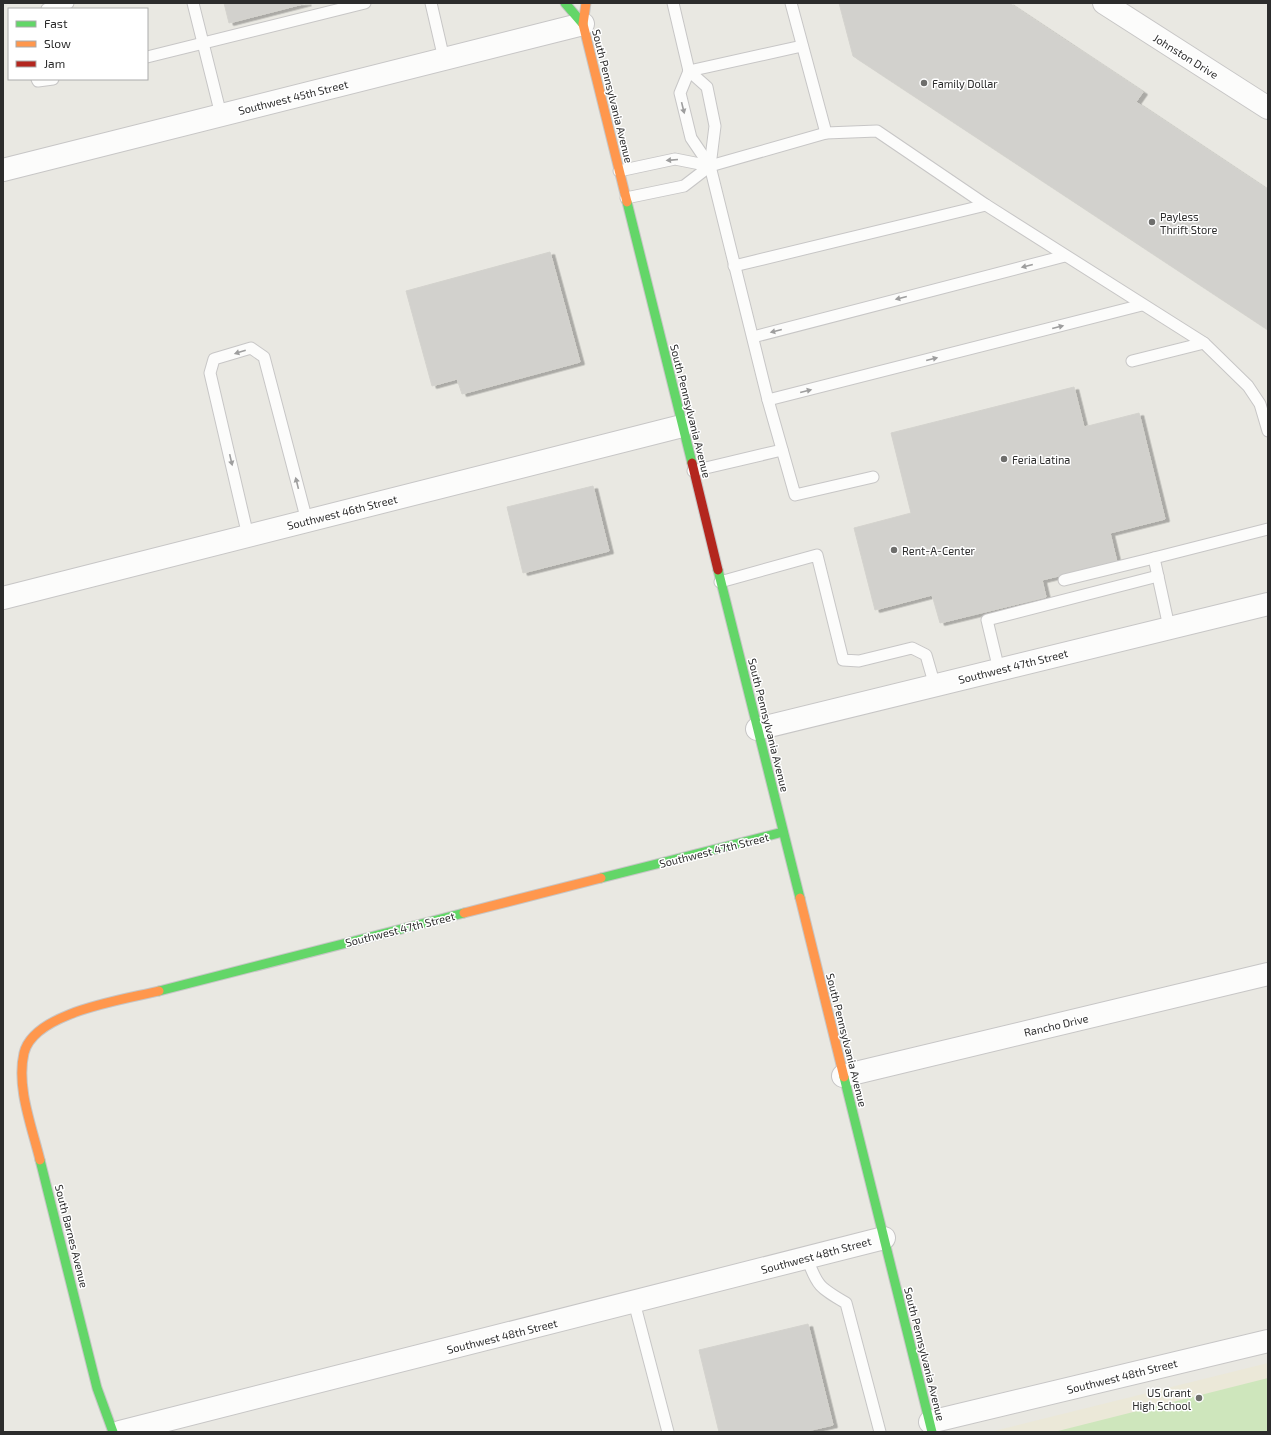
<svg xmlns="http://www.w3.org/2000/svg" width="1271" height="1435" viewBox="0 0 1271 1435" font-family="'Exo 2',sans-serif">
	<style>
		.education { fill: #ebe8d8 }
		.pitch { fill: #cee6bc }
		.building { fill: #d2d1cd; stroke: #d4d3ce; filter: url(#shadow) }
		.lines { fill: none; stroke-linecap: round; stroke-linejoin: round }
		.lane-casing { stroke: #c7c6c6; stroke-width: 13 }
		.street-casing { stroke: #c7c6c6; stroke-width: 24 }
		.fast-casing { stroke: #c7c6c6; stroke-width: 11 }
		.slow-casing { stroke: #c7c6c6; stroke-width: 11 }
		.jam-casing { stroke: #c7c6c6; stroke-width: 11 }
		.lane { stroke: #fcfcfb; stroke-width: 11 }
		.street { stroke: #fcfcfb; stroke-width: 22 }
		.fast { stroke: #63d668; stroke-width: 9 }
		.slow { stroke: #ff974d; stroke-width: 9 }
		.jam { stroke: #b3261e; stroke-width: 9 }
		.oneway { fill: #9e9e9e }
		.poi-dot { fill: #6e6e6c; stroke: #fff; stroke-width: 1.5 }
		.labels { text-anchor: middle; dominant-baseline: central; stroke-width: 3; stroke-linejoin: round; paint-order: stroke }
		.street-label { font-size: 11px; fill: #2c2c2c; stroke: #fff }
		.poi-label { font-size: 11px; fill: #2c2c2c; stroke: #fff; text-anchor: start }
	</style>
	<defs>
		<filter id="shadow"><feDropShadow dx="4.5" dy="2.5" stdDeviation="0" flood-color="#0004"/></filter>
	</defs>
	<rect width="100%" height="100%" fill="#e9e8e2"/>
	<polygon class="education" points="1268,1363 1268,1432 990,1432"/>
	<polygon class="pitch" points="1268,1378 1268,1432 1054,1432"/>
	<g class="building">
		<polygon points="224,3 307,3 229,23"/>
		<polygon points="839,3 1009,3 1143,92 1136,102 1268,190 1268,330 853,56"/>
		<polygon points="550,252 580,362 462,394 457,379 432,386 406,291"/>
		<polygon points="1074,387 1084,427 1139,413 1165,519 1110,533 1117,562 1042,580 1046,597 940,623 932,595 875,610 854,528 911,513 891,433"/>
		<polygon points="593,486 609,551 523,573 507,507"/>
		<polygon points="808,1324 833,1425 803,1432 719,1432 699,1350"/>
	</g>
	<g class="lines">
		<defs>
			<g id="lane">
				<polyline points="193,3 221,115"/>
				<polyline points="431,3 444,59"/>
				<polyline points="673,3 689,71 707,87 715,126 710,166"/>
				<polyline points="791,3 826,133"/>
				<polyline points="47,9 68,3"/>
				<polyline points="147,57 365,3"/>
				<polyline points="689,71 680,93 691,138 710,166 768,400 795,495 873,477"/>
				<polyline points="689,71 802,46"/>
				<polyline points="37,79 38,81 53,79"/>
				<polyline points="619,171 675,159 710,166"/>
				<polyline points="626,198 684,186 710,166 826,133 877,131 986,205 1204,343 1132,361"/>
				<polyline points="734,266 986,205"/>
				<polyline points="753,337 1065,256"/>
				<polyline points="1204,343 1248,386 1260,404 1268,431"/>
				<polyline points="768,400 1142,305"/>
				<polyline points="693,471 782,450"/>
				<polyline points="248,536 210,373 214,359 251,348 264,357 307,521"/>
				<polyline points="1064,580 1154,558"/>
				<polyline points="720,582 817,555 843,660 859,661 912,648 926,655 935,686"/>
				<polyline points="1169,627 1154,558 1268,529"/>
				<polyline points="999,670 987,620 1158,576"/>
				<path d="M807,1258c10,28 13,30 39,45l34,129"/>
				<polyline points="634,1302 668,1432"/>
			</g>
			<g id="street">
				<polyline points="1104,3 1268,108"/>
				<polyline points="3,170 583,24"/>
				<polyline points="3,598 682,426"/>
				<polyline points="757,729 1268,604"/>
				<polyline points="843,1076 1268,974"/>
				<polyline points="930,1422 1268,1341"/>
				<polyline points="120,1432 884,1238"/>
			</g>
			<g id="fast">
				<polyline points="565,3 583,24"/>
				<polyline points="627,202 692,463"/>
				<polyline points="718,570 800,898"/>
				<polyline points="601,878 783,832"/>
				<polyline points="159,991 464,913"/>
				<polyline points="844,1077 932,1432"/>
				<polyline points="40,1160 97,1388 113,1432"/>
			</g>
			<g id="slow">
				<polyline points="586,3 583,24 627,202"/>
				<polyline points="800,898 844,1077"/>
				<polyline points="464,913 601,878"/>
				<path d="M40,1160c-8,-33 -24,-73 -16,-107 10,-41 99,-53 135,-62"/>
			</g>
			<polyline id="jam" points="692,463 718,570"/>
		</defs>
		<use href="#lane" class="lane-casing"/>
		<use href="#street" class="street-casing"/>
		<use href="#fast" class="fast-casing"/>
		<use href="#slow" class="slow-casing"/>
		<use href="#jam" class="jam-casing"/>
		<use href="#lane" class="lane"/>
		<use href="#street" class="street"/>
		<use href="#fast" class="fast"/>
		<use href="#slow" class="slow"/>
		<use href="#jam" class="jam"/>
	</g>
	<defs><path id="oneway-solid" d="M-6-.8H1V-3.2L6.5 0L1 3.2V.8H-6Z"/></defs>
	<g class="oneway">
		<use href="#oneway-solid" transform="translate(683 108) rotate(76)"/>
		<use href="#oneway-solid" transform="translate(672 160) rotate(175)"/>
		<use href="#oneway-solid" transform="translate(1027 266) rotate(166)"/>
		<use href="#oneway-solid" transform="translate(901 298) rotate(166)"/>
		<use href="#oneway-solid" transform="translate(1058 327) rotate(-14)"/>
		<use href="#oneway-solid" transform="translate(776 331) rotate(166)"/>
		<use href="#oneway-solid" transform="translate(240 352) rotate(163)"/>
		<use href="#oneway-solid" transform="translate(932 359) rotate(-14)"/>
		<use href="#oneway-solid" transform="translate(806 391) rotate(-14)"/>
		<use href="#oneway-solid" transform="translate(231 460) rotate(77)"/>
		<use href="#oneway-solid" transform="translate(297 483) rotate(-104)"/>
	</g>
	<g class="poi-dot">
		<circle cx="924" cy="83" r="4"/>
		<circle cx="1152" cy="222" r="4"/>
		<circle cx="1004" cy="459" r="4"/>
		<circle cx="894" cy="550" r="4"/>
		<circle cx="1199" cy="1398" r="4"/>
	</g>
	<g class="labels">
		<g class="street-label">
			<text transform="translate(1186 56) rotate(32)">Johnston Drive</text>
			<text transform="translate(613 96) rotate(76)">South Pennsylvania Avenue</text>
			<text transform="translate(293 97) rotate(-14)">Southwest 45th Street</text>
			<text transform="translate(691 411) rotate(76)">South Pennsylvania Avenue</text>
			<text transform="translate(342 512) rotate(-14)">Southwest 46th Street</text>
			<text transform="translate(1013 666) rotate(-14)">Southwest 47th Street</text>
			<text transform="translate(769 725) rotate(76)">South Pennsylvania Avenue</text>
			<text transform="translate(714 850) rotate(-14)">Southwest 47th Street</text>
			<text transform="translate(400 929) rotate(-14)">Southwest 47th Street</text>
			<text transform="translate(1056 1025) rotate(-13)">Rancho Drive</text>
			<text transform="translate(847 1040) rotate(76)">South Pennsylvania Avenue</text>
			<text transform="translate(72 1236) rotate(76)">South Barnes Avenue</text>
			<text transform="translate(816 1255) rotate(-15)">Southwest 48th Street</text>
			<text transform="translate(502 1336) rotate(-14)">Southwest 48th Street</text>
			<text transform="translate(925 1354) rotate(76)">South Pennsylvania Avenue</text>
			<text transform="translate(1122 1376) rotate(-14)">Southwest 48th Street</text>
		</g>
		<g class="poi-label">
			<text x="932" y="83">Family Dollar</text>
			<text x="1160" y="216">Payless<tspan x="1160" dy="13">Thrift Store</tspan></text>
			<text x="1012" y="459">Feria Latina</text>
			<text x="902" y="550">Rent-A-Center</text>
			<text x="1191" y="1392" text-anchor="end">US Grant<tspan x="1191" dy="13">High School</tspan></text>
		</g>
	</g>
	<rect width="1271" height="1435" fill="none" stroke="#2c2c2c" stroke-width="8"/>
	<rect x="8" y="8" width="140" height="72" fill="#ffffff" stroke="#ababab"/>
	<rect x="16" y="21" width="20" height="6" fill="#63d668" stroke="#ababab"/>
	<text x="44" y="28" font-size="12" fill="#2c2c2c">Fast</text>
	<rect x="16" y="41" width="20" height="6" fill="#ff974d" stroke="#ababab"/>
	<text x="44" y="48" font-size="12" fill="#2c2c2c">Slow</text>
	<rect x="16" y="61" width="20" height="6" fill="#b3261e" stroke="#ababab"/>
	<text x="44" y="68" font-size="12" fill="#2c2c2c">Jam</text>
</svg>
